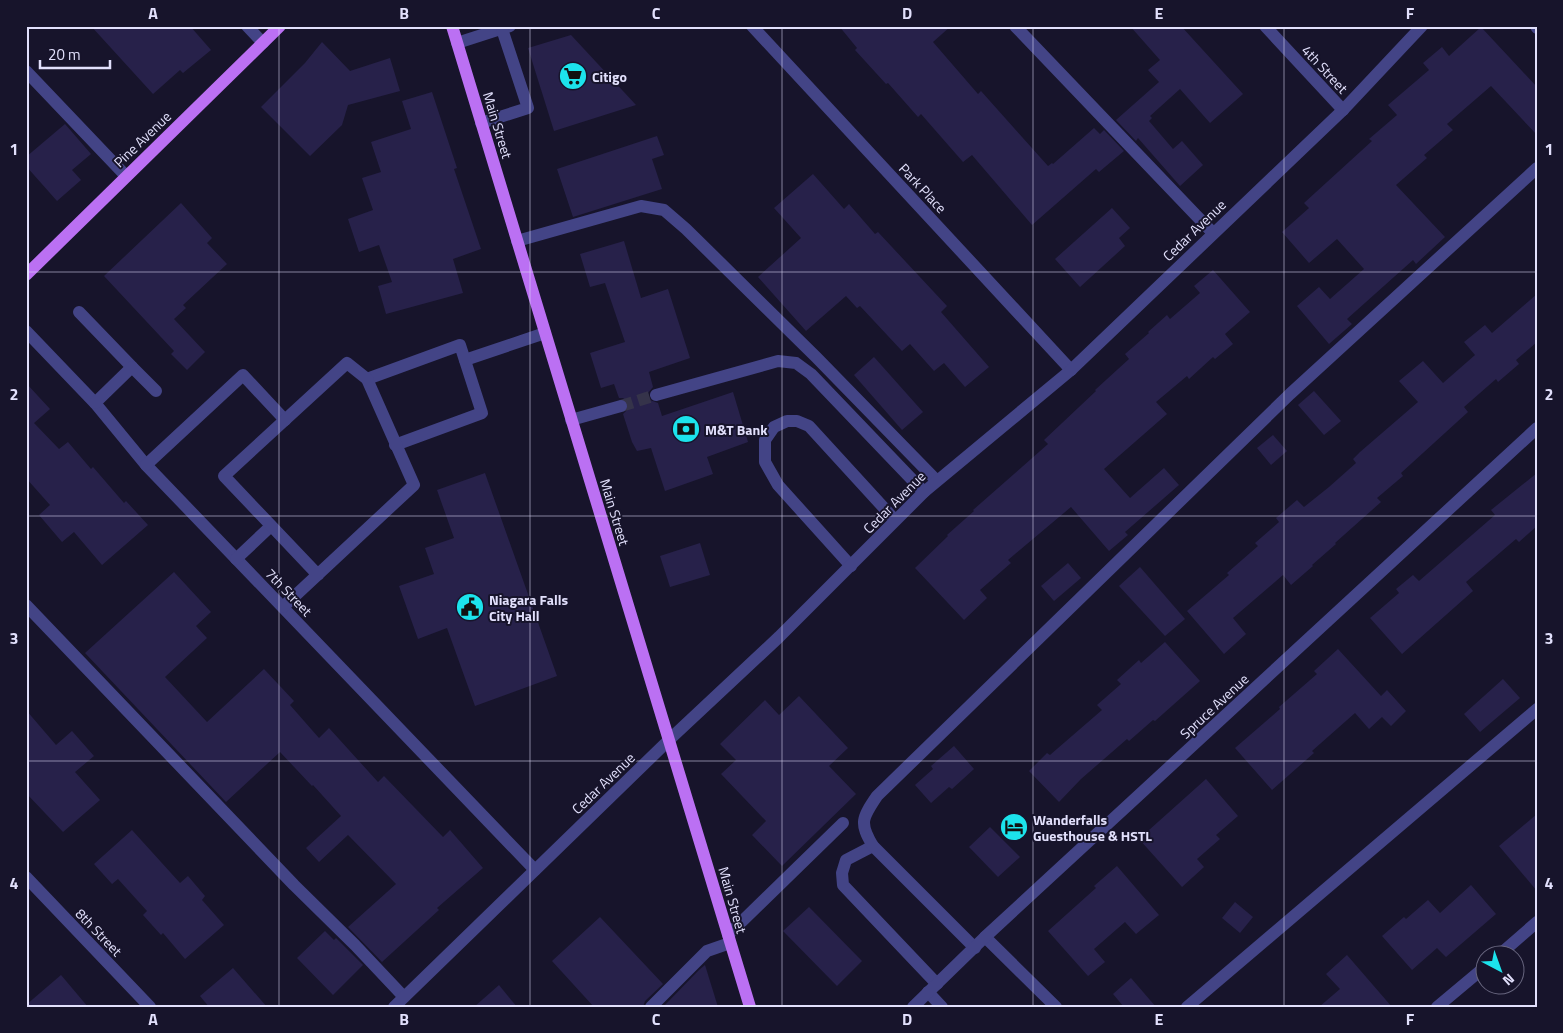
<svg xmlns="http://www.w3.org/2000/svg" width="1563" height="1033" viewBox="0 0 1563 1033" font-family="'Titillium Web',sans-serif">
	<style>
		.building { fill: #27214a }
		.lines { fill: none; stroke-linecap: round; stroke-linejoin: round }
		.minor-tunnel { stroke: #35334a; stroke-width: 12; stroke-dasharray: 12 6; stroke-linecap: butt }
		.minor { stroke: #434486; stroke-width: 12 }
		.major { stroke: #bb70f3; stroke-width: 12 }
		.grid { fill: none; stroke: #e2e0fc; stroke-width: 1; stroke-opacity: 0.55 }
		.labels { text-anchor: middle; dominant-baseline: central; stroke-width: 4; stroke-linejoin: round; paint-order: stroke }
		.street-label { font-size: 14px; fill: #e2e0fc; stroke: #17142b }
		.poi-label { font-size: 14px; font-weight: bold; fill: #e2e0fc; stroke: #17142b; text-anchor: start }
		.neatline { fill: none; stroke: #e2e0fc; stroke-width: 2 }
		.grid-label { font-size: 16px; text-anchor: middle; font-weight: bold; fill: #e2e0fc }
	</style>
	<rect width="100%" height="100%" fill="#17142b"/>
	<g class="building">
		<polygon points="91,26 190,26 211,50 183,73 180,70 153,94"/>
		<polygon points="839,26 951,26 933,42 978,94 981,91 1048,166 1052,163 1053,164 1094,128 1100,134 1104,130 1124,151 1099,172 1096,169 1032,225 972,155 963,162 921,114 918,117 888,83 886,84 855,50 857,48"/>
		<polygon points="1130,26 1181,26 1243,94 1210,123 1180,89 1150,116 1152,118 1149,121 1173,149 1182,141 1203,165 1180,186 1138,138 1136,141 1116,120 1159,82 1148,70 1160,60"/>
		<polygon points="1481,27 1537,87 1537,135 1491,86 1447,124 1453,130 1424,155 1427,158 1396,185 1445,237 1416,264 1413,260 1347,319 1352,324 1329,344 1297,306 1319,287 1330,299 1364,269 1337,239 1309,263 1282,232 1309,208 1304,203 1372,141 1369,139 1397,115 1388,105 1429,70 1423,63 1442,47 1449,56"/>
		<polygon points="571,35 636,105 554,131 528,48"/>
		<polygon points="322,42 350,71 390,58 400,91 348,105 342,125 310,156 261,107 305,63"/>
		<polygon points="432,92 457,168 454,169 481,249 453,259 463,293 386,314 378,286 392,282 379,245 359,252 348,219 373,210 362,178 381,172 371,142 411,129 402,101"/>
		<polygon points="65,124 91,154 72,170 81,180 57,201 26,166 26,157"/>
		<polygon points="657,136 664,155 652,159 662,189 573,217 557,169"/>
		<polygon points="813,174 844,209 849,204 875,234 878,232 947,306 941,312 989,367 965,387 944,363 934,371 910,344 902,351 860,306 857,308 846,296 806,331 758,277 801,238 774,208"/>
		<polygon points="181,203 212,238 207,243 227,264 183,305 186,308 174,319 205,352 187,370 171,354 174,351 104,276"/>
		<polygon points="1112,208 1130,228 1119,238 1125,246 1080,287 1055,259"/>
		<polygon points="624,241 641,298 668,289 690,358 649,372 653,387 648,393 650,400 658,403 662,416 733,392 748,442 707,457 713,474 665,491 651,448 637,451 632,442 623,414 629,408 629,403 623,398 619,398 614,384 601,388 590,353 625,342 605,283 590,287 580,254"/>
		<polygon points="1213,270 1250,312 1225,334 1233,344 1215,359 1213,357 1189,379 1187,376 1156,402 1167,414 1104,469 1130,498 1164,468 1179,485 1125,532 1128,535 1109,551 1071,507 1008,560 1011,563 980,590 987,598 964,620 915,568 948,536 947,535 974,511 973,510 1048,444 1044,440 1096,391 1095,390 1129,359 1125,354 1149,333 1148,332 1167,315 1170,319 1200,293 1194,286"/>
		<polygon points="1537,294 1537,342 1516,360 1519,364 1498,382 1496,379 1464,407 1468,412 1401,473 1403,476 1377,498 1381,502 1335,543 1336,544 1312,565 1313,566 1291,585 1283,575 1233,618 1246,634 1224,654 1187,611 1229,575 1227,573 1258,546 1255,543 1279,522 1276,518 1297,500 1304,507 1329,487 1356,463 1353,459 1360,452 1418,402 1399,381 1423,361 1443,383 1475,355 1464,342 1485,325 1492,333"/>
		<polygon points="874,357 923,412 902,430 854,375"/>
		<polygon points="26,383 50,409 34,423 59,449 68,442 91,469 93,467 124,503 126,501 148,525 102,565 74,532 62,542 39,515 50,505 26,478"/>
		<polygon points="1314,391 1341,421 1324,435 1298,405"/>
		<polygon points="1273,435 1287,451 1271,465 1257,448"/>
		<polygon points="485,473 557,676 475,706 447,628 418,639 399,586 434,574 425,548 454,538 437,490"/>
		<polygon points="1537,473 1537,526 1519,542 1516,539 1466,582 1473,591 1402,654 1370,618 1399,593 1396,589 1413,575 1419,581 1495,515 1491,510"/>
		<polygon points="700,543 710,575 670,587 660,556"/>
		<polygon points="1068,563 1081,578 1054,601 1041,586"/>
		<polygon points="1140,567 1185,619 1165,636 1119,586"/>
		<polygon points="174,572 211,612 196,626 207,638 165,677 207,722 264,669 294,701 290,705 319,738 329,728 378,782 384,776 443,837 450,830 483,868 437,908 439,910 382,962 348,927 396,884 348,835 319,862 306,848 341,816 313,785 312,786 280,752 226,802 85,653"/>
		<polygon points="1165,642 1200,681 1155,721 1153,720 1129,741 1127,739 1081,779 1059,802 1029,771 1047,753 1050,755 1102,710 1097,705 1121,684 1117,680 1139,660 1141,663"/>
		<polygon points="1338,649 1381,696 1387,690 1406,711 1391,726 1382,717 1369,729 1355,713 1312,751 1314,753 1272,790 1235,748 1280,709 1279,707 1317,674 1314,671"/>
		<polygon points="1503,679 1520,698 1480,732 1464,714"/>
		<polygon points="799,696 848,748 829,766 856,794 782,866 752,835 766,821 721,774 736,760 720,744 765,700 779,715"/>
		<polygon points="26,710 56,745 72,731 94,756 75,772 100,800 63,832 26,793"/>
		<polygon points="954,746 974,769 952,789 949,787 931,803 915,785 933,769 931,766"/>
		<polygon points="1206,779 1238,816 1216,835 1220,839 1197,859 1204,867 1182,887 1139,839"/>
		<polygon points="1537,814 1537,891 1499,846"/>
		<polygon points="990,827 1020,857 998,877 969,847"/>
		<polygon points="132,830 180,883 188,876 205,896 202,900 224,925 185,959 163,933 161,935 143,915 147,911 118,879 112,884 94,864"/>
		<polygon points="1117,866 1159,915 1136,934 1125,922 1094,949 1105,962 1088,976 1048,931 1096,888 1094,886"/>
		<polygon points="1471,885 1496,914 1446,957 1437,948 1412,970 1382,936 1404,917 1406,919 1428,900 1440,913"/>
		<polygon points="1235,902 1253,917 1240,933 1222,918"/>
		<polygon points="809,907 862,961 837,986 783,931"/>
		<polygon points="600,917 663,984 645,1001 643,1007 594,1007 552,961"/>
		<polygon points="325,931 334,940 336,938 363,965 333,995 297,958"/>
		<polygon points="1347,955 1392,1007 1319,1007 1340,989 1326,974"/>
		<polygon points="705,965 718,1007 663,1007 699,970"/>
		<polygon points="233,968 267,1007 209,1007 200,996"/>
		<polygon points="61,975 88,1007 26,1007 26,1005"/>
		<polygon points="1131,978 1156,1007 1124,1007 1113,994"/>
		<polygon points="499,985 517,1007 474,1007"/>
	</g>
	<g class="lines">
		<polyline class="minor-tunnel" points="621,406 656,395"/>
		<g class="minor">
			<polyline points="247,26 263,43"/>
			<polyline points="752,26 1071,370"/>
			<polyline points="1015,26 1213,233"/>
			<polyline points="1265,26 1343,110"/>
			<polyline points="1536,26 1537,28"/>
			<polyline points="457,43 510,26"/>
			<polyline points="26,71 126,176"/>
			<polyline points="481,123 528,108 502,29"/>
			<polyline points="517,241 641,206 664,210 686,229 816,357 936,480"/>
			<polyline points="79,312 132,367"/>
			<polyline points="26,331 95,403 146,465 535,870"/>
			<polyline points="465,360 545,333"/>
			<polyline points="367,379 460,345 482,413 395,445"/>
			<polyline points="656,395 778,361 796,363 811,374 924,492"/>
			<polyline points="95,403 132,367 156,391"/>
			<polyline points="571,420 621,406"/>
			<polyline points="146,465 243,375 285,420"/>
			<polyline points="236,559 271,526"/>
			<polyline points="851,566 778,485 765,462 765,440 774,427 787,421 797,421 809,426 895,520"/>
			<polyline points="26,605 294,885 355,945 404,997"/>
			<polyline points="283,607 414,485 367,379 347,363 224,476 318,575"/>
			<polyline points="873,846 846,860 842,873 843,885 937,984"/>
			<polyline points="26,877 150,1007"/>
			<polyline points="728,935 843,823"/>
			<polyline points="985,937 1056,1007"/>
			<path d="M975,948l-102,-102c-14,-23 -11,-28 4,-50l413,-402 247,-226"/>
			<polyline points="1498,956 1537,922"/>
			<polyline points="928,992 942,1007"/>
			<polyline points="394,1007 670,739 779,637 924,492 1071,370 1343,110 1422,26"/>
			<polyline points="651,1007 707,951 730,943"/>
			<polyline points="913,1007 985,937 1537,428"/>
			<polyline points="1187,1007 1537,709"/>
			<polyline points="1437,1007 1486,966"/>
		</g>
		<g class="major">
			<polyline points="452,26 750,1007"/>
			<polyline points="26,275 280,26"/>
		</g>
	</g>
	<path class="grid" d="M279,26v981M530,26v981M782,26v981M1033,26v981M1284,26v981M26,272h1511M26,516h1511M26,761h1511"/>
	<defs>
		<symbol id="supermarket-disc" viewBox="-11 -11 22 22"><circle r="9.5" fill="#1ce3ec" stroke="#17142b"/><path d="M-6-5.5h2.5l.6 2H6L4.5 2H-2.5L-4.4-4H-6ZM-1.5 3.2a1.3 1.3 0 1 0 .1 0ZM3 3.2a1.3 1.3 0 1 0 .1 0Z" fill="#111"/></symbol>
		<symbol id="bank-disc" viewBox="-11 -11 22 22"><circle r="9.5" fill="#1ce3ec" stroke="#17142b"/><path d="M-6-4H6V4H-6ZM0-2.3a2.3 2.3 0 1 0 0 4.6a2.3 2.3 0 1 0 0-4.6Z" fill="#111"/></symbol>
		<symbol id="civic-disc" viewBox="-11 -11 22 22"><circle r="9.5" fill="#1ce3ec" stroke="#17142b"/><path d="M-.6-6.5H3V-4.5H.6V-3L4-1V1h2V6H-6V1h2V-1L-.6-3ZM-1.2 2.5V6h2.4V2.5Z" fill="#111"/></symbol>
		<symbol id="hotel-disc" viewBox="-11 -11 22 22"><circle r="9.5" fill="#1ce3ec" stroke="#17142b"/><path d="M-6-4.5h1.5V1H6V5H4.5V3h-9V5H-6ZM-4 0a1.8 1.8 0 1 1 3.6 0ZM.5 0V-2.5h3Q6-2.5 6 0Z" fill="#111"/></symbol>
	</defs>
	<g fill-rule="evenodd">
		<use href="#supermarket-disc" x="557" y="60" width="32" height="32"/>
		<use href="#bank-disc" x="670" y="413" width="32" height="32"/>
		<use href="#civic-disc" x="454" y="591" width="32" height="32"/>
		<use href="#hotel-disc" x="998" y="811" width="32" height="32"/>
	</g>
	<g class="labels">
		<g class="street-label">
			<text transform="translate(1325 69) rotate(47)">4th Street</text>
			<text transform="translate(498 125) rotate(73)">Main Street</text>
			<text transform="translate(142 139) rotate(-44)">Pine Avenue</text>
			<text transform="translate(923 188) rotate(47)">Park Place</text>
			<text transform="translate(1194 230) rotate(-44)">Cedar Avenue</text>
			<text transform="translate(894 502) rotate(-45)">Cedar Avenue</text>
			<text transform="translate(615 512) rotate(73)">Main Street</text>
			<text transform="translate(289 592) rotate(46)">7th Street</text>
			<text transform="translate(1214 706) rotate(-43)">Spruce Avenue</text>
			<text transform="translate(603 783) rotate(-44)">Cedar Avenue</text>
			<text transform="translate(733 900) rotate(74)">Main Street</text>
			<text transform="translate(99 932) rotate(46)">8th Street</text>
		</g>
		<g class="poi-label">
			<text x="592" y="76">Citigo</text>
			<text x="705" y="429">M&amp;T Bank</text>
			<text x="489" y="599">Niagara Falls<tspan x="489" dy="16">City Hall</tspan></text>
			<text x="1033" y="819">Wanderfalls<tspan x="1033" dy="16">Guesthouse &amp; HSTL</tspan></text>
		</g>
	</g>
	<rect width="1563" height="1033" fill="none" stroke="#17142b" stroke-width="55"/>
	<g transform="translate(1500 970) rotate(139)"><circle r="24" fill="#17142b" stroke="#68667f"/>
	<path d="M0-4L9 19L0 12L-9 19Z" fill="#1ce3ec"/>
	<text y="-8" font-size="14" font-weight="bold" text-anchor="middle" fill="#e2e0fc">N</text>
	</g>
	<path d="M40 60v8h70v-8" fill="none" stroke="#e2e0fc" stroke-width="2.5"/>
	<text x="48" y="60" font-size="15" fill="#e2e0fc" stroke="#17142b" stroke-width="4" paint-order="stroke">20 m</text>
	<rect x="28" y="28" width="1508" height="978" class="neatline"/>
	<g class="grid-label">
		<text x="153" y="19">A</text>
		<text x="404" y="19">B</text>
		<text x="656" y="19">C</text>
		<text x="907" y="19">D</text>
		<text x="1159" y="19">E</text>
		<text x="1410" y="19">F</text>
		<text x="14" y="155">1</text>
		<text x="1549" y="155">1</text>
		<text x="14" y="400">2</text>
		<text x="1549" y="400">2</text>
		<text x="14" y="644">3</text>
		<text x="1549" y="644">3</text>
		<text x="14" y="889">4</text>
		<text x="1549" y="889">4</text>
		<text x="153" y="1025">A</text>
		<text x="404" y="1025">B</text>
		<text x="656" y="1025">C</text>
		<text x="907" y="1025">D</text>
		<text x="1159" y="1025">E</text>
		<text x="1410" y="1025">F</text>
	</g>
</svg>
